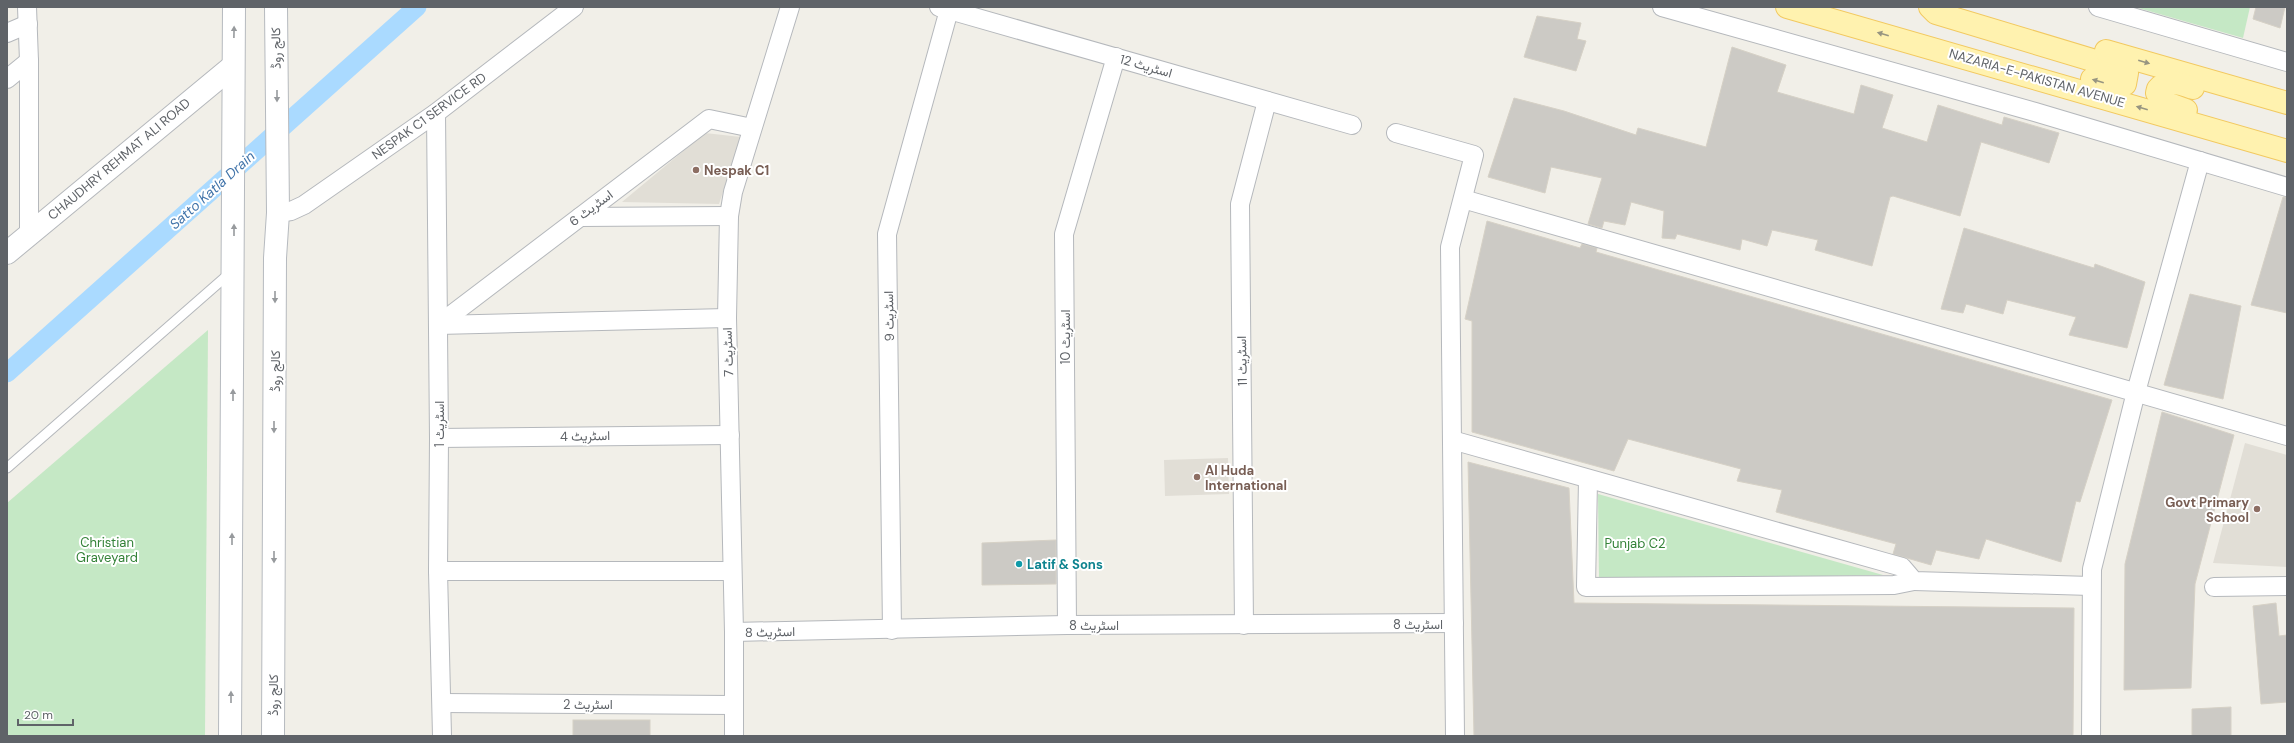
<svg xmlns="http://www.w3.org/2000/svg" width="2294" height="743" viewBox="0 0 2294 743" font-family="'DM Sans',Vazirmatn,sans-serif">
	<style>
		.education { fill: #e1ded6 }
		.green { fill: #c5e8c5 }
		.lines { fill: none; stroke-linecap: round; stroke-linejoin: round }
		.canal { stroke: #aadaff; stroke-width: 19 }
		.building { fill: #cccac5; stroke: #d6d1c6 }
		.service-casing { stroke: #b5b8bc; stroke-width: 11 }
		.minor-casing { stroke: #b5b8bc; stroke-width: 20 }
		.tertiary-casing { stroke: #b5b8bc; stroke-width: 24 }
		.secondary-casing { stroke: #b6babf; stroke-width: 24 }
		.primary-casing { stroke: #f2c960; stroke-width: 24 }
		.service { stroke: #fff; stroke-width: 9 }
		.minor { stroke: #fff; stroke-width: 18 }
		.tertiary { stroke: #fff; stroke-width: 22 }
		.secondary { stroke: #fff; stroke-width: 22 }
		.primary { stroke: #fff2af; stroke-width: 22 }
		.oneway { fill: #979a9d }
		.oneway2 { fill: #979581 }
		.education-dot { fill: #8d6e63; stroke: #fff; stroke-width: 1.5 }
		.culture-dot { fill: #0f9aa8; stroke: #fff; stroke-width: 1.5 }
		.labels { text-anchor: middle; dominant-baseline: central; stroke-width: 4; stroke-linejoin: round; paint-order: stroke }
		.street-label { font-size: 13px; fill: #5f6368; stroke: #fff }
		.education-label { font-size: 13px; font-weight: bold; fill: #785e54; stroke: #fff; text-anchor: start }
		.park-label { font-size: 13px; fill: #348238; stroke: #fff }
		.culture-label { font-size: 13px; font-weight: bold; fill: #0d838f; stroke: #fff; text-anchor: start }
		.water-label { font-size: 14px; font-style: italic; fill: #4174aa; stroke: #fff }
	</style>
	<rect width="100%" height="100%" fill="#f1efe8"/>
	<g class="education">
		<polygon points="705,133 741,137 719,204 622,202"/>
		<polygon points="2245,443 2287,455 2287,567 2213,563"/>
		<polygon points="1228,458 1229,494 1165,496 1164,460"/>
	</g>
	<g class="green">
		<polygon points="2135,7 2250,7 2243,38"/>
		<polygon points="208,330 205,736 7,736 7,503"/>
		<polygon points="1598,494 1883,575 1599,580"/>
	</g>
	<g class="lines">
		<polyline class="canal" points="7,373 417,7"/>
	</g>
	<g class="building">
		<polygon points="2256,7 2285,7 2280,28 2253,19"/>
		<polygon points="1537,16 1581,23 1577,39 1586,41 1576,71 1524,57"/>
		<polygon points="1732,47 1786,65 1777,92 1854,114 1861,85 1893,95 1882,128 1927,142 1938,105 2002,125 2004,117 2059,133 2049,163 1981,142 1960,216 1893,196 1890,197 1872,266 1815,250 1818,240 1772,230 1767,246 1742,239 1740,250 1677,234 1675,239 1662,238 1664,211 1631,202 1625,225 1604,221 1602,228 1588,224 1602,178 1551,167 1545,193 1488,177 1514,98 1564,111 1636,135 1638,128 1706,147"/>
		<polygon points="2283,197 2287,197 2287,313 2251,305"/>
		<polygon points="1487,221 1580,248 1582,244 1597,248 1596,252 2112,400 2080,502 2076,501 2061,562 1986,539 1979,559 1936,550 1931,565 1893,554 1896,544 1776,512 1782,490 1737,481 1741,469 1628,439 1614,471 1472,432 1472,321 1465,319"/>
		<polygon points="1964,228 2094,268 2095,264 2145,282 2127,348 2069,335 2076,317 2007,300 2003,314 1966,304 1963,313 1941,309"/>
		<polygon points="2190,294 2241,306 2223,399 2164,385"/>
		<polygon points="2162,412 2234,435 2195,584 2191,688 2124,690 2125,564"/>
		<polygon points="1468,462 1569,488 1574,603 2074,608 2073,736 1474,736"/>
		<polygon points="1056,540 1056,584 982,585 982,543"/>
		<polygon points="2276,603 2279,636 2287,635 2287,702 2261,704 2253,606"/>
		<polygon points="2231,707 2231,736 2192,736 2192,709"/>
		<rect x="573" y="720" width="77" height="16"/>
	</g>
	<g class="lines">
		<defs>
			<polyline id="service" points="7,468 230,273"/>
			<g id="minor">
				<polyline points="27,7 29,61 29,234"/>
				<polyline points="939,7 1352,125"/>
				<polyline points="1662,7 2035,112 2287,187"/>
				<polyline points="2098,7 2287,62"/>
				<polyline points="7,33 28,24"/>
				<polyline points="7,79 29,61"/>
				<polyline points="436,113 439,438 438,571 442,736"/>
				<polyline points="1396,133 1474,155 1450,247 1455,736"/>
				<polyline points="1463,199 2287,436"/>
				<polyline points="278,213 291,211 304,205 436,113 574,7"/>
				<polyline points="580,217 729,216"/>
				<polyline points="438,325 709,119 752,128"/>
				<polyline points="438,325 727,318"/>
				<polyline points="439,438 730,435"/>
				<polyline points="1452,440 1902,567 1914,581 2091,586"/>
				<polyline points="1588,480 1586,587 1894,585 1914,581"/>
				<polyline points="438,571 732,571"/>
				<polyline points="2214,587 2287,586"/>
				<polyline points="1067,625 1064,234 1116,57"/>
				<polyline points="1244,625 1240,204 1267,101"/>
				<polyline points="892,630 887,234 949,10"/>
				<polyline points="734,632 1067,625 1454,623"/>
				<polyline points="442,703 733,705"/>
				<polyline points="734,736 734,632 727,318 729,216 733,192 790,7"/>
				<polyline points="2091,736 2092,569 2136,392 2200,161"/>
			</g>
			<polyline id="tertiary" points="7,253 233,66"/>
			<g id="secondary">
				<polyline points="230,736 234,7"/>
				<polyline points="273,736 275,258 278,213 276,7"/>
			</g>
			<g id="primary">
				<polyline points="1787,7 2287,151"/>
				<polyline points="1930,7 1936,13 2122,69 2127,73 2125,84 2119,86 2092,79"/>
				<polyline points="2106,51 2287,103"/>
				<path d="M2186,110l-22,-8 -7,-9 1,-4c9,-11 24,-5 35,-1"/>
			</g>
		</defs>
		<use href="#service" class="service-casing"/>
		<use href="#minor" class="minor-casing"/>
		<use href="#tertiary" class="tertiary-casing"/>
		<use href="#secondary" class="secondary-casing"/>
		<use href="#primary" class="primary-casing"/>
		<use href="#service" class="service"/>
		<use href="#minor" class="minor"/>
		<use href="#tertiary" class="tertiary"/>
		<use href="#secondary" class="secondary"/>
		<use href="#primary" class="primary"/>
	</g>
	<defs><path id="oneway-solid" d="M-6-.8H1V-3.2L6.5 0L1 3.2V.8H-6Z"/></defs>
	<g class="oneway">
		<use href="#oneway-solid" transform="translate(234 32) rotate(-89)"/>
		<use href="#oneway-solid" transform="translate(277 96) rotate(90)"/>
		<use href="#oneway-solid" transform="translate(234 230) rotate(-90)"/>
		<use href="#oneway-solid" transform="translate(275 297) rotate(90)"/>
		<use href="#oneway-solid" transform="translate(233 395) rotate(-90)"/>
		<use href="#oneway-solid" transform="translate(274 427) rotate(90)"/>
		<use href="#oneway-solid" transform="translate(232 539) rotate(-90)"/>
		<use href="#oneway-solid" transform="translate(274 557) rotate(90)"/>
		<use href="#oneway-solid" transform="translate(231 697) rotate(-90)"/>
	</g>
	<g class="oneway2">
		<use href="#oneway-solid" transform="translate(1883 34) rotate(-164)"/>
		<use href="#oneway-solid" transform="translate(2144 62) rotate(16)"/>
		<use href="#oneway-solid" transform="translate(2098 81) rotate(-164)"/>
		<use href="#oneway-solid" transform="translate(2142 108) rotate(-164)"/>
	</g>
	<g class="education-dot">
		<circle cx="696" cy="170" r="4"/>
		<circle cx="1197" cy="477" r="4"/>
		<circle cx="2257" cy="509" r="4"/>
	</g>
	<circle class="culture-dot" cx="1019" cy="564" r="4"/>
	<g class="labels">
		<g class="street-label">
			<text transform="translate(276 48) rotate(-91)">کالج روڈ</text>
			<text transform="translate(1146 66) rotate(16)">اسٹریٹ 12</text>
			<text transform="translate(2037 78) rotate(16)">NAZARIA-E-PAKISTAN AVENUE</text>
			<text transform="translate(429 116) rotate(-36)">NESPAK C1 SERVICE RD</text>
			<text transform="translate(119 159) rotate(-40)">CHAUDHRY REHMAT ALI ROAD</text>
			<text transform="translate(591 208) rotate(-37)">اسٹریٹ 6</text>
			<text transform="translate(889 316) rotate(-91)">اسٹریٹ 9</text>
			<text transform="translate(1065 337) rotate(-90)">اسٹریٹ 10</text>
			<text transform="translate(728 352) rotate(-92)">اسٹریٹ 7</text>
			<text transform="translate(1242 361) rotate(-91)">اسٹریٹ 11</text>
			<text transform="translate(275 371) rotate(-90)">کالج روڈ</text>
			<text transform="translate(439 424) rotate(-90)">اسٹریٹ 1</text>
			<text transform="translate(585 436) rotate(-1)">اسٹریٹ 4</text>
			<text x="1418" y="624">اسٹریٹ 8</text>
			<text x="1094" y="625">اسٹریٹ 8</text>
			<text transform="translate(770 632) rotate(-1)">اسٹریٹ 8</text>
			<text transform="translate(273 695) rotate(-90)">کالج روڈ</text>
			<text x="588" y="704">اسٹریٹ 2</text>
		</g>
		<g class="education-label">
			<text x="704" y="170">Nespak C1</text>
			<text x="1205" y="470">Al Huda<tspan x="1205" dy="15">International</tspan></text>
			<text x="2249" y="502" text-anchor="end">Govt Primary<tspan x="2249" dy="15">School</tspan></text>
		</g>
		<g class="park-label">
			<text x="107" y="542">Christian<tspan x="107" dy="15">Graveyard</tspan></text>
			<text x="1635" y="543">Punjab C2</text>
		</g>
		<g class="culture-label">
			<text x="1027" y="564">Latif &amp; Sons</text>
		</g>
		<g class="water-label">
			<text transform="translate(212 190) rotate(-42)">Satto Katla Drain</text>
		</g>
	</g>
	<rect width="2294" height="743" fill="none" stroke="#5f6368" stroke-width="16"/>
	<path d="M18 719v6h55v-6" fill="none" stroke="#5f6368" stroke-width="2"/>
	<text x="24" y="719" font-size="12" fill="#5f6368" stroke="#ffffff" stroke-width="3" paint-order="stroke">20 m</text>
</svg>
